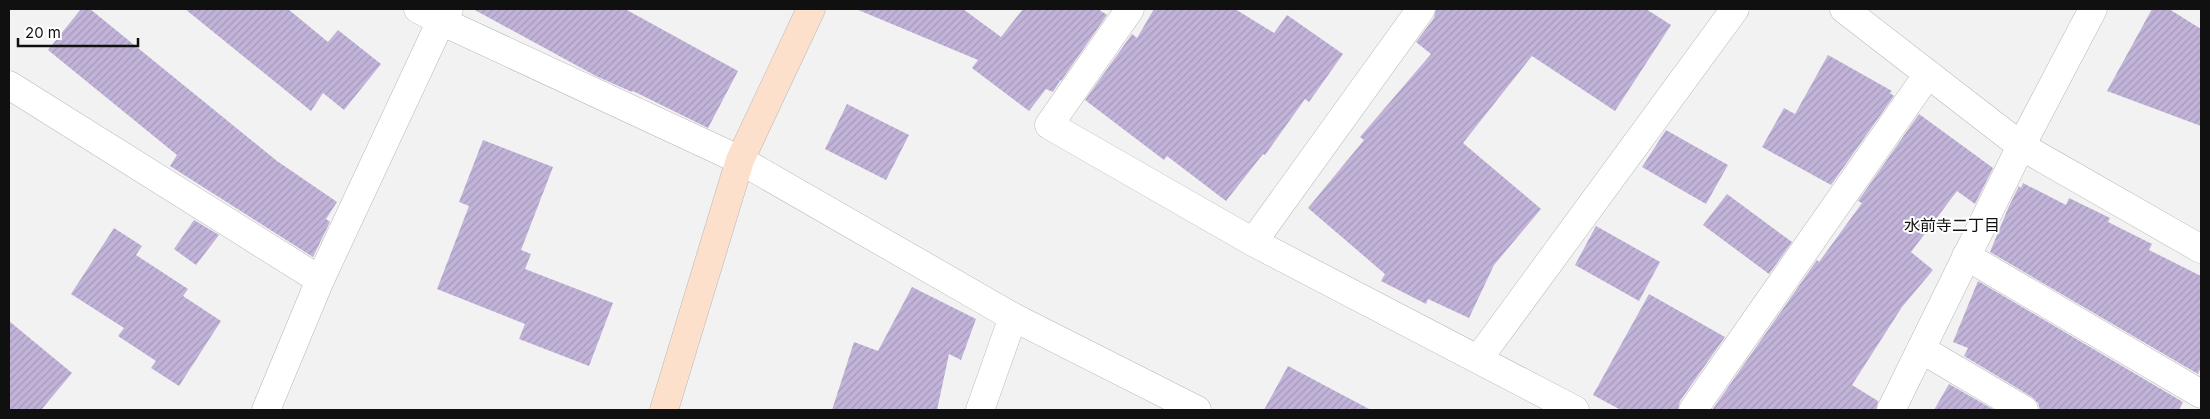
<svg xmlns="http://www.w3.org/2000/svg" width="2210" height="419" viewBox="0 0 2210 419" font-family="Inter,'Noto Sans JP',sans-serif">
	<style>
		.building { fill: url(#building-hatch) }
		.lines { fill: none; stroke-linecap: round; stroke-linejoin: round }
		.street-casing { stroke: #b8b8b9; stroke-width: 29 }
		.secondary-casing { stroke: #b8b8b9; stroke-width: 29 }
		.street { stroke: #fff; stroke-width: 28 }
		.secondary { stroke: #fce0cc; stroke-width: 28 }
		.labels { text-anchor: middle; dominant-baseline: central; stroke-width: 4; stroke-linejoin: round; paint-order: stroke }
		.neighbourhood-label { font-size: 16px; fill: #101011; stroke: #fff }
	</style>
	<defs>
		<pattern id="building-hatch" width="6" height="6" patternUnits="userSpaceOnUse" patternTransform="scale(1.25)"><rect width="6" height="6" fill="#c2b3d9"/><path d="M-1 1l2-2M0 6l6-6M5 7l2-2" fill="none" stroke="#a699b9"/></pattern>
	</defs>
	<rect width="100%" height="100%" fill="#f2f2f3"/>
	<g class="building">
		<polygon points="81,9 90,9 277,161 337,202 326,219 330,222 313,257 170,166 177,155 48,50"/>
		<polygon points="185,9 288,9 328,42 338,30 381,64 344,110 323,93 311,111"/>
		<polygon points="473,9 625,9 738,71 708,128 633,91 632,92 596,76"/>
		<polygon points="856,9 963,9 1001,37 1023,9 1098,9 1107,15 1061,81 1054,77 1060,81 1053,92 1046,89 1029,111 972,68 978,60"/>
		<polygon points="1154,9 1235,9 1274,33 1287,15 1343,54 1309,102 1305,99 1265,155 1263,154 1226,201 1167,156 1164,160 1085,100 1132,34 1137,38"/>
		<polygon points="1436,9 1646,9 1671,25 1615,111 1532,56 1463,143 1541,209 1494,265 1469,318 1428,299 1426,304 1381,281 1385,274 1308,208 1364,140 1360,137 1431,54 1416,42 1434,18"/>
		<polygon points="2152,9 2169,9 2201,29 2201,126 2107,91"/>
		<polygon points="1828,55 1892,91 1890,93 1894,96 1831,185 1762,147 1784,108 1795,114"/>
		<polygon points="847,104 909,135 886,180 825,149"/>
		<polygon points="1919,114 1993,168 1975,204 1957,191 1911,252 1933,270 1902,307 1852,385 1878,401 1876,410 1712,410 1817,260 1819,262 1862,203 1858,201"/>
		<polygon points="1666,130 1728,165 1706,204 1642,167"/>
		<polygon points="483,140 553,167 521,250 531,254 525,269 613,303 589,366 519,339 525,324 437,289 469,206 459,202"/>
		<polygon points="2023,183 2066,205 2069,198 2110,218 2108,222 2152,244 2149,250 2201,276 2201,367 2198,374 1990,252 2009,206 2019,186 2021,188"/>
		<polygon points="1727,194 1792,242 1769,274 1703,225"/>
		<polygon points="194,220 219,235 196,265 174,249"/>
		<polygon points="1596,226 1660,262 1639,301 1575,265"/>
		<polygon points="114,228 142,246 136,255 188,289 183,296 221,321 179,386 151,368 156,361 118,336 124,328 71,294"/>
		<polygon points="1978,281 2183,402 2179,410 2040,410 2038,403 2032,397 1964,356 1968,348 1953,342"/>
		<polygon points="912,287 976,319 961,360 949,354 937,410 832,410 854,342 878,351"/>
		<polygon points="1649,294 1725,337 1680,401 1678,410 1621,410 1593,395"/>
		<polygon points="9,321 72,373 41,410 9,410"/>
		<polygon points="1288,366 1371,410 1264,410"/>
		<polygon points="1949,384 1994,410 1934,410"/>
	</g>
	<g class="lines">
		<defs>
			<g id="street">
				<polyline points="418,9 441,21 740,160 1013,317 1197,410"/>
				<polyline points="1130,9 1049,125 1253,242 1575,410"/>
				<polyline points="1844,9 2021,146 2201,249"/>
				<polyline points="9,85 320,280"/>
				<polyline points="1253,242 1421,9"/>
				<polyline points="1966,256 2201,394"/>
				<polyline points="1921,349 2024,410"/>
				<polyline points="1479,358 1735,9"/>
				<polyline points="266,410 320,280 441,21 449,9"/>
				<polyline points="980,410 1013,317"/>
				<polyline points="1693,410 1928,74"/>
				<polyline points="1891,410 2021,146 2093,9"/>
			</g>
			<polyline id="secondary" points="664,410 740,160 811,9"/>
		</defs>
		<use href="#street" class="street-casing"/>
		<use href="#secondary" class="secondary-casing"/>
		<use href="#street" class="street"/>
		<use href="#secondary" class="secondary"/>
	</g>
	<g class="labels">
		<g class="neighbourhood-label">
			<text x="1952" y="225">水前寺二丁目</text>
		</g>
	</g>
	<rect width="2210" height="419" fill="none" stroke="#101011" stroke-width="20"/>
	<path d="M18 38v8h120v-8" fill="none" stroke="#101011" stroke-width="2.5"/>
	<text x="25" y="38" font-size="15" fill="#101011" stroke="#ffffff" stroke-width="4" paint-order="stroke">20 m</text>
</svg>
